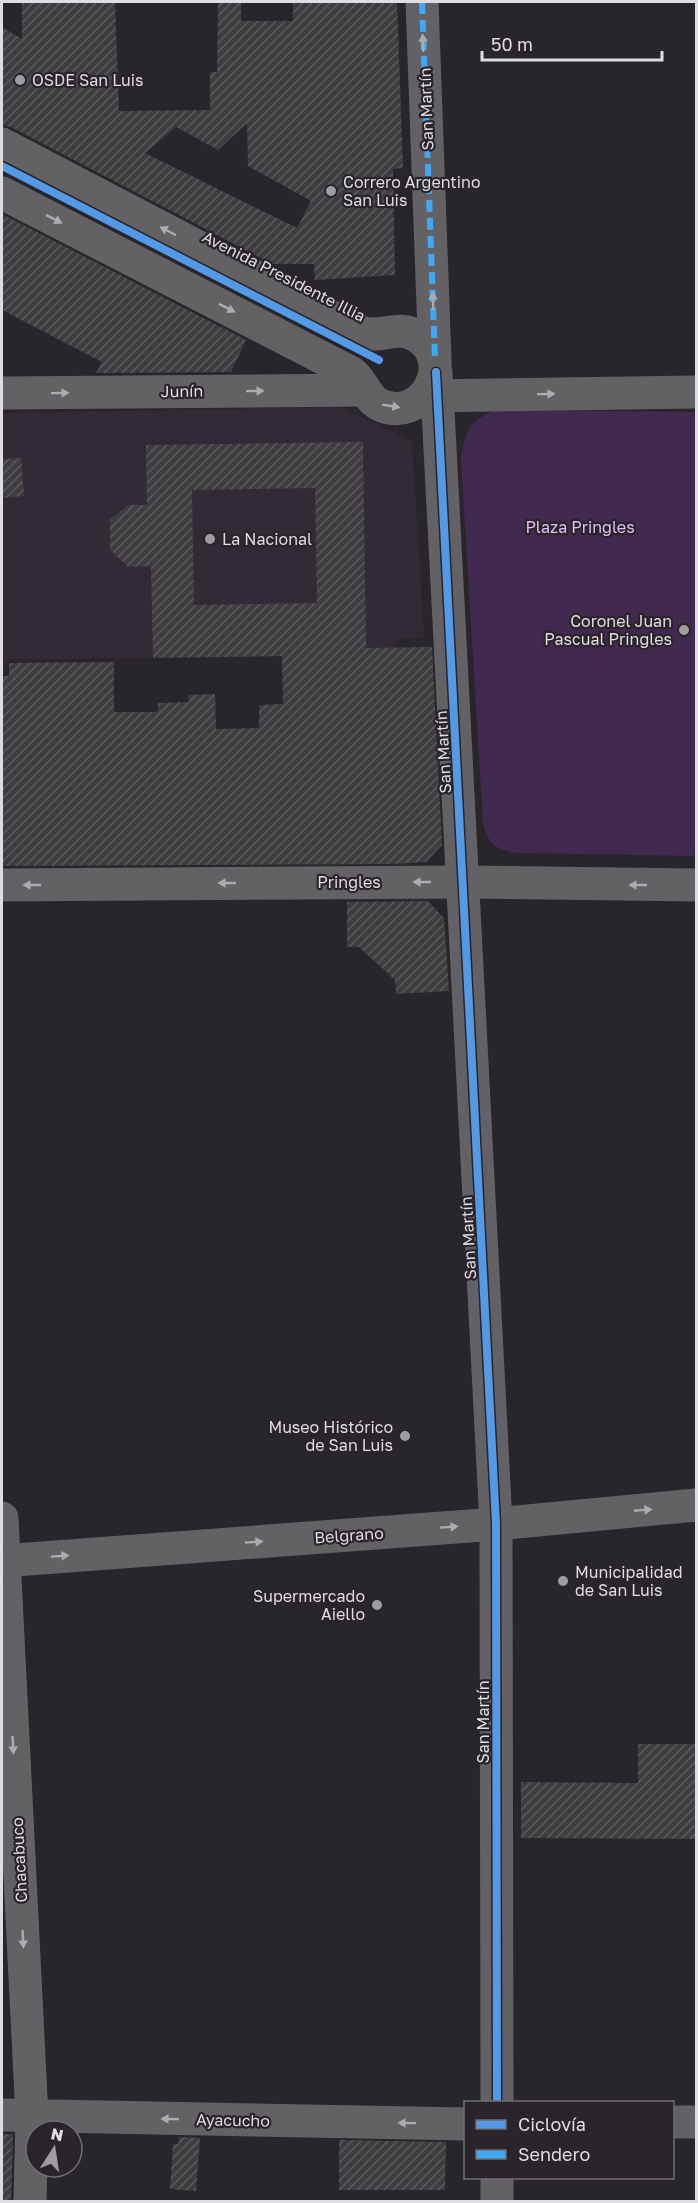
<svg xmlns="http://www.w3.org/2000/svg" width="698" height="2203" viewBox="0 0 698 2203" font-family="'Golos Text',sans-serif">
	<style>
		.built { fill: #322b36 }
		.park { fill: #42294f }
		.building { fill: url(#building-hatch); fill-rule: evenodd }
		.lines { fill: none; stroke-linecap: round; stroke-linejoin: round }
		.minor { stroke: #636164; stroke-width: 33 }
		.quiet { stroke: #3fa9f5; stroke-width: 6; stroke-dasharray: 12 6; stroke-linecap: butt }
		.cycleway-casing { stroke: #29252b; stroke-width: 11 }
		.cycleway { stroke: #5399e6; stroke-width: 8 }
		.oneway { fill: #adabaf }
		.poi-dot { fill: #9f9da1; stroke: #29252b; stroke-width: 2 }
		.labels { text-anchor: middle; dominant-baseline: central; stroke-width: 4.5; stroke-linejoin: round; paint-order: stroke }
		.poi-label { font-size: 16px; fill: #dfdde1; stroke: #29252b; text-anchor: start }
		.street-label { font-size: 16px; fill: #dfdde1; stroke: #29252b }
		.park-label { font-size: 16px; fill: #e3bbfb; stroke: #29252b }
	</style>
	<defs>
		<pattern id="building-hatch" width="6" height="6" patternUnits="userSpaceOnUse" patternTransform="scale(1.5)"><rect width="6" height="6" fill="#3f3d40"/><path d="M-1 1l2-2M0 6l6-6M5 7l2-2" fill="none" stroke="#5a595b"/></pattern>
	</defs>
	<rect width="100%" height="100%" fill="#28262a"/>
	<polygon class="built" points="340,407 412,441 424,637 394,640 392,652 7,660 4,671 2,671 2,413"/>
	<path class="park" d="M497,410l199,2v444l-179,-3c-21,-3 -29,-9 -34,-30l-22,-364c3,-26 10,-41 36,-49z"/>
	<g class="building">
		<path d="M22,2h93l4,109 91,-1v-38h7l1,-70h23v19h52v-19h104l6,166 -10,1 2,106 -80,5 -1,-16h-42l-261,-137 -9,-2v-98l20,12zM247,123l1,43 63,35 -14,27 -152,-75 31,-26 42,23z"/>
		<polygon points="2,214 246,340 231,372 96,373 102,362 2,310"/>
		<path d="M363,442l3,206 66,-1 10,198 -16,17 -35,2 -389,2v-190h7v-13l105,-1v50h44v-9l31,-1 -1,-7 27,-1 1,35 43,-1v-23l24,-1 -1,-48 -129,2 -2,-92 -23,1 -18,-17v-30l18,-15h19l-1,-60zM315,488l2,115 -123,2 -2,-115z"/>
		<polygon points="21,458 24,496 2,498 2,459"/>
		<polygon points="428,901 444,918 449,991 396,994 395,980 359,947 347,947 347,902"/>
		<polygon points="638,1744 696,1744 696,1839 521,1838 521,1782 638,1783"/>
		<polygon points="2,2134 13,2134 11,2202 2,2202"/>
		<polygon points="179,2137 200,2138 196,2191 170,2189 173,2144 178,2144"/>
		<polygon points="339,2140 446,2142 445,2190 339,2190"/>
	</g>
	<g class="lines">
		<g class="minor">
			<polyline points="422,2 435,360"/>
			<path d="M2,144l359,188c19,8 37,-9 57,5 40,26 3,89 -40,67 -13,-8 -15,-23 -26,-31l-350,-180"/>
			<polyline points="436,372 496,1524 497,2102"/>
			<polyline points="2,393 363,390"/>
			<polyline points="425,396 696,392"/>
			<polyline points="2,885 463,882 696,885"/>
			<polyline points="2,1518 32,2117 30,2202"/>
			<polyline points="2,1561 496,1524 696,1505"/>
			<polyline points="2,2115 466,2124"/>
			<polyline points="672,2122 696,2122"/>
			<polyline points="497,2178 497,2202"/>
		</g>
		<polyline class="quiet" points="422,2 435,360"/>
		<defs>
			<g id="cycleway">
				<polyline points="2,166 379,360"/>
				<polyline points="436,372 496,1524 497,2102"/>
			</g>
		</defs>
		<use href="#cycleway" class="cycleway-casing"/>
		<use href="#cycleway" class="cycleway"/>
	</g>
	<defs><path id="oneway-solid" d="M-6-.8H1V-3.2L6.5 0L1 3.2V.8H-6Z" transform="scale(1.5)"/></defs>
	<g class="oneway">
		<use href="#oneway-solid" transform="translate(423 43) rotate(-92)"/>
		<use href="#oneway-solid" transform="translate(54 219) rotate(27)"/>
		<use href="#oneway-solid" transform="translate(168 231) rotate(-152)"/>
		<use href="#oneway-solid" transform="translate(433 301) rotate(-92)"/>
		<use href="#oneway-solid" transform="translate(227 308) rotate(27)"/>
		<use href="#oneway-solid" transform="translate(255 391) rotate(-1)"/>
		<use href="#oneway-solid" transform="translate(60 393) rotate(-1)"/>
		<use href="#oneway-solid" transform="translate(546 394) rotate(-1)"/>
		<use href="#oneway-solid" transform="translate(391 406) rotate(9)"/>
		<use href="#oneway-solid" transform="translate(422 882) rotate(180)"/>
		<use href="#oneway-solid" transform="translate(227 883) rotate(180)"/>
		<use href="#oneway-solid" transform="translate(32 885) rotate(180)"/>
		<use href="#oneway-solid" transform="translate(638 885) rotate(-180)"/>
		<use href="#oneway-solid" transform="translate(643 1510) rotate(-5)"/>
		<use href="#oneway-solid" transform="translate(449 1527) rotate(-4)"/>
		<use href="#oneway-solid" transform="translate(254 1542) rotate(-4)"/>
		<use href="#oneway-solid" transform="translate(60 1556) rotate(-4)"/>
		<use href="#oneway-solid" transform="translate(13 1745) rotate(87)"/>
		<use href="#oneway-solid" transform="translate(23 1939) rotate(87)"/>
		<use href="#oneway-solid" transform="translate(170 2119) rotate(-179)"/>
		<use href="#oneway-solid" transform="translate(407 2123) rotate(-179)"/>
	</g>
	<g class="poi-dot">
		<circle cx="20" cy="80" r="6"/>
		<circle cx="331" cy="191" r="6"/>
		<circle cx="210" cy="539" r="6"/>
		<circle cx="684" cy="630" r="6"/>
		<circle cx="405" cy="1436" r="6"/>
		<circle cx="563" cy="1581" r="6"/>
		<circle cx="377" cy="1605" r="6"/>
	</g>
	<g class="labels">
		<g class="poi-label">
			<text x="32" y="80">OSDE San Luis</text>
			<text x="343" y="182">Correro Argentino<tspan x="343" dy="18">San Luis</tspan></text>
			<text x="222" y="539">La Nacional</text>
			<text x="672" y="621" text-anchor="end">Coronel Juan<tspan x="672" dy="18">Pascual Pringles</tspan></text>
			<text x="393" y="1427" text-anchor="end">Museo Histórico<tspan x="393" dy="18">de San Luis</tspan></text>
			<text x="575" y="1572">Municipalidad<tspan x="575" dy="18">de San Luis</tspan></text>
			<text x="365" y="1596" text-anchor="end">Supermercado<tspan x="365" dy="18">Aiello</tspan></text>
		</g>
		<g class="street-label">
			<text transform="translate(426 109) rotate(-92)">San Martín</text>
			<text transform="translate(284 276) rotate(27)">Avenida Presidente Illia</text>
			<text transform="translate(182 391) rotate(-1)">Junín</text>
			<text transform="translate(443 752) rotate(-93)">San Martín</text>
			<text x="349" y="882">Pringles</text>
			<text transform="translate(468 1238) rotate(-93)">San Martín</text>
			<text transform="translate(349 1535) rotate(-4)">Belgrano</text>
			<text transform="translate(483 1722) rotate(-90)">San Martín</text>
			<text transform="translate(19 1860) rotate(-93)">Chacabuco</text>
			<text transform="translate(233 2120) rotate(1)">Ayacucho</text>
		</g>
		<g class="park-label">
			<text x="580" y="527">Plaza Pringles</text>
		</g>
	</g>
	<rect width="698" height="2203" fill="none" stroke="#dfdde1" stroke-width="6"/>
	<rect x="464" y="2101" width="210" height="78" fill="#29252b" stroke="#726f74" stroke-width="1.5"/>
	<rect x="476" y="2120" width="30" height="9" fill="#5399e6" stroke="#726f74" stroke-width="1.5"/>
	<text x="518" y="2131" font-size="18" fill="#dfdde1">Ciclovía</text>
	<rect x="476" y="2150" width="30" height="9" fill="#3fa9f5" stroke="#726f74" stroke-width="1.5"/>
	<text x="518" y="2161" font-size="18" fill="#dfdde1">Sendero</text>
	<g transform="translate(54 2149) rotate(12)"><circle r="28" fill="#29252b" stroke="#726f74" stroke-width="1.5"/>
	<path d="M0-4.5L10 22L0 15L-10 22Z" fill="#9f9da1"/>
	<text y="-9" font-size="16" font-weight="bold" text-anchor="middle" fill="#dfdde1">N</text>
	</g>
	<path d="M482 51v9h180v-9" fill="none" stroke="#dfdde1" stroke-width="3"/>
	<text x="491" y="51" font-size="18" fill="#dfdde1" stroke="#29252b" stroke-width="4.5" paint-order="stroke">50 m</text>
</svg>
